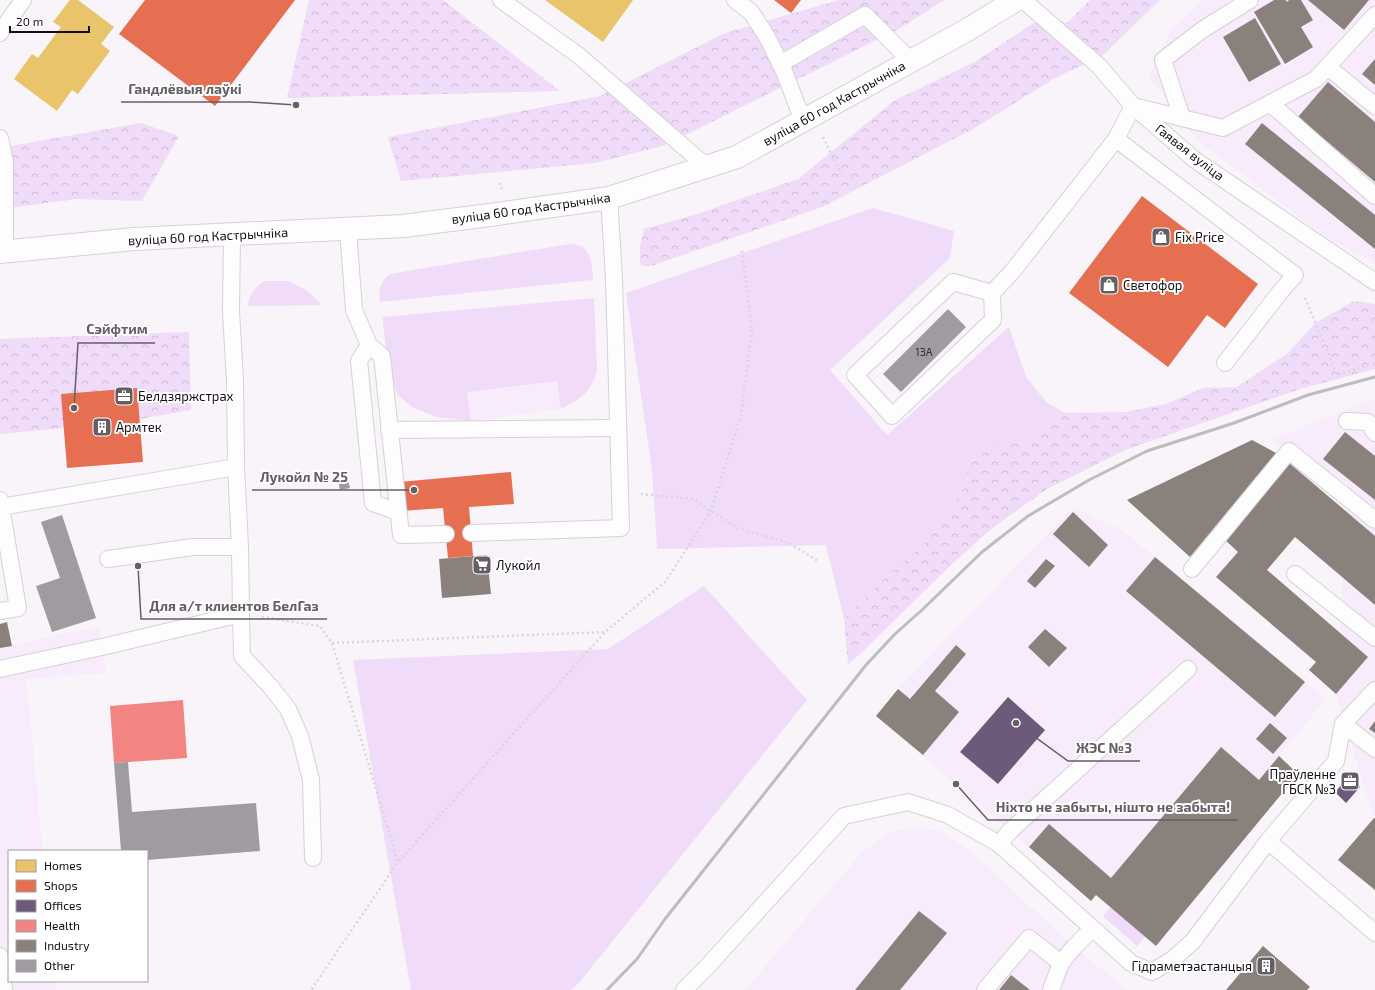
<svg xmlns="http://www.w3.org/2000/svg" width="1375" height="990" viewBox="0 0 1375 990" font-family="'Exo 2',sans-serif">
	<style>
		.built { fill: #f8ebfc }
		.grass { fill: #f0dbf8 }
		.forest { fill: url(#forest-crowns) }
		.homes { fill: #e9c46a }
		.shops { fill: #e76f51 }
		.offices { fill: #6d597a }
		.health { fill: #f28482 }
		.industry { fill: #8a817c }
		.building { fill: #a09ba1 }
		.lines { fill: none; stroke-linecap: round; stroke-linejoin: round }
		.lane-casing { stroke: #d6d0d7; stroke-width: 18 }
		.secondary-casing { stroke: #d6d0d7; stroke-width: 24 }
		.path { stroke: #d8d6d9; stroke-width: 2.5; stroke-dasharray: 2 3; stroke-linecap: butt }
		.lane { stroke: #fefdfe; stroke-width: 16 }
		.secondary { stroke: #fefdfe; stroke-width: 22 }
		.rail { stroke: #bebcbe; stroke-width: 3 }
		.labels { text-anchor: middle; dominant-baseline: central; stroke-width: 4; stroke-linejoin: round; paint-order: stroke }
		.number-label { font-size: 11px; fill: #363038 }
		.street-label { font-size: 13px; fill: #130d15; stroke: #fff }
		.poi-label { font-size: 13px; fill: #130d15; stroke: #fff; text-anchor: start }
		.leader { fill: none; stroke: #645e65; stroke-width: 1.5 }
		.callout-dot { fill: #645e65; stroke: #fff; stroke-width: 1.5 }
		.callout-label { font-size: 14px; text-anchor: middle; font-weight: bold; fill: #645e65; stroke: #fff; stroke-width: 4; stroke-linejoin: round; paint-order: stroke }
	</style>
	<defs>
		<pattern id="forest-crowns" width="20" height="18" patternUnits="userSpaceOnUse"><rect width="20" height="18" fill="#f0dbf8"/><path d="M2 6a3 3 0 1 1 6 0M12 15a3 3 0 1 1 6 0" fill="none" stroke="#cdbbd4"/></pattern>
	</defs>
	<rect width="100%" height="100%" fill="#f9f4fa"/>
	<g class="built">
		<polygon points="1203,0 1375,0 1375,263 1326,237 1198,141 1149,77 1171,30"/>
		<polygon points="557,381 561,409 471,421 467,392"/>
		<polygon points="1375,398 1375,819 1374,818 1336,694 1348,484 1270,440"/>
		<polygon points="1073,507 1122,530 1326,699 1259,780 1096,895 1091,901 876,716 898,689"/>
		<polygon points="99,626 106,673 26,679 43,851 9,851 9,981 55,981 56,990 0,990 0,648"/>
		<polygon points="914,827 942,831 975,855 1074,947 1127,990 745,990 863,851 891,832"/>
	</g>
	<g class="grass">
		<polygon points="873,208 954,231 950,258 830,370 887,435 1009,327 1026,377 1047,403 1066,413 1028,441 993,447 969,463 965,486 946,518 923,545 883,580 844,619 826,545 657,549 652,470 626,293"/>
		<path d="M570,244c22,0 22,19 23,36l-213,22c-2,-12 1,-21 10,-28z"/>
		<path d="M265,281h23l20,10 14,14 -74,1c1,-12 7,-19 17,-25z"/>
		<path d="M594,298l3,73c-6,21 -17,29 -36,38l-4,-28 -90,11 4,29 -35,-4 -24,-10 -14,-12 -9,-22 -7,-56z"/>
		<polygon points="704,586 807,700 578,984 570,990 411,990 353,660 608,649"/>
		<polygon points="1146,864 1182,893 1137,946 1103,916"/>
	</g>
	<g class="forest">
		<polygon points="309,0 443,0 560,91 287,98"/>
		<polygon points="839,0 944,0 899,29 663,146 595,163 401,181 388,137 600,96 725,33"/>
		<polygon points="1090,0 1160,0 1102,56 1055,78 973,129 822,207 648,267 640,264 640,247 644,229 697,214 798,179 895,100 975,62 1032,24 1042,15 1067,23"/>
		<polygon points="141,123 179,136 142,201 77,199 0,209 0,148"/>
		<polygon points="1354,301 1375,304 1375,369 1300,389 1125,450 1047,489 991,529 950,566 859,655 848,664 844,619 883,580 923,545 946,518 965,486 969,463 993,447 1028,441 1066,413 1125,412 1166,404 1203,388 1237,387 1288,353 1315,323"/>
		<polygon points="189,332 191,410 117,423 0,434 0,339"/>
	</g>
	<g class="homes">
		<polygon points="70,0 78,0 114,27 101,44 110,51 78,94 72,90 57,111 14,79 32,54 38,58 61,27 53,22"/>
		<polygon points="545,0 633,0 603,42"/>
	</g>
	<g class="shops">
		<polygon points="145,0 295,0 215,106 119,34"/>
		<polygon points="774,0 801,0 791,13"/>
		<polygon points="1142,196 1258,284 1225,328 1207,315 1168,367 1069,293"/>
		<polygon points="137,388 143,462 67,468 61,394"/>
		<polygon points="511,472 514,504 469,507 473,556 448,558 443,508 401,511 399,482"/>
	</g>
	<g class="offices">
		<polygon points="1008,697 1045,730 998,784 960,752"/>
		<polygon points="1349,777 1360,787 1346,803 1335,792"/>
	</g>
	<polygon class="health" points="183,700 187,758 114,763 110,706"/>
	<g class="industry">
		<polygon points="1274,0 1286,0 1287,2 1289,0 1301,0 1313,20 1301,27 1313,47 1285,64 1254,12"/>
		<polygon points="1308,0 1369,0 1344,30"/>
		<polygon points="1255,18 1281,64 1249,82 1223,37"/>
		<polygon points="1375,59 1375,85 1362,74"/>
		<polygon points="1328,82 1375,122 1375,182 1298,117"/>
		<polygon points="1262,123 1375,215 1375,249 1245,144"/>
		<polygon points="1345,432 1375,456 1375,500 1323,459"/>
		<polygon points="1252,440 1276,453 1190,557 1127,500"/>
		<polygon points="1288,462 1375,536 1375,605 1295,537 1267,570 1368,657 1336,694 1309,670 1316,662 1216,577 1238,552 1223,538"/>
		<polygon points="1073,512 1108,545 1089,567 1053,534"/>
		<polygon points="487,555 491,594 442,598 439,559"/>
		<polygon points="1155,557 1305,682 1275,717 1126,591"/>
		<polygon points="1046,559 1055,566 1035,588 1027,581"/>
		<polygon points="7,622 12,646 0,648 0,624"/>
		<polygon points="1045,629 1067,648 1049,667 1028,647"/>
		<polygon points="956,645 966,654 935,691 959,712 923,755 876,716 898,689 910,699"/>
		<polygon points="1375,721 1375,733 1369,729"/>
		<polygon points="1270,723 1287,738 1273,754 1256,739"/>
		<polygon points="1221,747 1259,780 1279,756 1298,774 1156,946 1096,895 1091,901 1029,847 1049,824 1111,878"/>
		<polygon points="1374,818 1375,819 1375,890 1338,860"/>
		<polygon points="919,911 947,933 900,990 855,990"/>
		<polygon points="1263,946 1310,987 1307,990 1226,990"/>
		<polygon points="1011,975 1030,990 999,990"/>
	</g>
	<g class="building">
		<polygon points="948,309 966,327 901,392 883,374"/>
		<polygon points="346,472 350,488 340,490 337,475"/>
		<polygon points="62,515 96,618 52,632 36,586 60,578 41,522"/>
		<polygon points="128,762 132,812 256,803 260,851 147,860 147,851 121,851 114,763"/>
	</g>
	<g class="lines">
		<defs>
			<g id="lane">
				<polyline points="501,0 578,55 707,167"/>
				<polyline points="735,0 751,12 767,37 784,71 803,121"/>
				<polyline points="1023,0 1099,66 1133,106 1195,160 1375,282"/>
				<polyline points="0,33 23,0"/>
				<polyline points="780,64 865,15 911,61"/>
				<polyline points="1328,67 1375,106"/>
				<polyline points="1270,103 1375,196"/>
				<polyline points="1182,118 1163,60 1202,30 1250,0"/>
				<polyline points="0,138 5,162 5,252"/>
				<polyline points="1116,139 1133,106 1223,128 1316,79 1375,15"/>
				<polyline points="348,229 354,310 369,345 382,356 401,535 446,534"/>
				<polyline points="992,293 993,320 892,416 855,375 953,282 992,293 1012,272 1116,139 1295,275 1281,291 1225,363"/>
				<polyline points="369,345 359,361 373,503 398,512"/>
				<polyline points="1347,421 1368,422 1375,433"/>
				<polyline points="389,430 618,428"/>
				<polyline points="0,500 18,608 0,611"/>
				<polyline points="1,507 236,467"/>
				<polyline points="471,533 621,528 614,279 609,198"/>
				<polyline points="108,559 193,547 240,547"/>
				<polyline points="1192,569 1289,451 1375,520"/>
				<polyline points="1295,574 1375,638"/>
				<polyline points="241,614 242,656 270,686 288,709 300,736 311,780 313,858"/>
				<polyline points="0,669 102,647 241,614 240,547 236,467 235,380 231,312 232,235"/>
				<polyline points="1343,724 1375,690"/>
				<polyline points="1268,841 1375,933"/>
				<polyline points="999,844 1010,831 1188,669"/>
				<polyline points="0,956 4,990"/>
				<polyline points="684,990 706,968 844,816 908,802 948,815 999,844 1131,963 1152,972 1173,959 1193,941 1268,841 1336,761 1343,724 1375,749"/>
				<polyline points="985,990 1029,938 1061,963"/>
				<polyline points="1051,990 1061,963 1074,947 1092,929"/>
			</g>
			<polyline id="secondary" points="0,252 134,239 403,226 490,215 609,198 737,157 967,30 1016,0"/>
		</defs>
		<use href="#lane" class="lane-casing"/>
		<use href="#secondary" class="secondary-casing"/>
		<g class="path">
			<polyline points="823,137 841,174"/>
			<polyline points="499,183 502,189"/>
			<polyline points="1305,298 1337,375 1375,363"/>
			<polyline points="641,494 693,499 737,528 789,543 818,561"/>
			<polyline points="262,617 320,626 332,643 398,862 311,990"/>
			<polyline points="332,643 605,632 665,582 711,511 741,415 752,330 742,250"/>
			<polyline points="399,861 605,632"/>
		</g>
		<use href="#lane" class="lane"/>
		<use href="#secondary" class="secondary"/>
		<polyline class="rail" points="607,990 637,959 665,919 866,665 895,634 922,610 982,552 1028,516 1089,480 1147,451 1234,423 1308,395 1375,377"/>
	</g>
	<defs>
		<symbol id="shop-square" viewBox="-11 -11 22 22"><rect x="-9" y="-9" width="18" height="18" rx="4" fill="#645e65" stroke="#fff"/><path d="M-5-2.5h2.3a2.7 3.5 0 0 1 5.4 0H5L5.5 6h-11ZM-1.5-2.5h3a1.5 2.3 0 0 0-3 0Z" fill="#fff"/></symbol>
		<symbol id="office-square" viewBox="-11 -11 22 22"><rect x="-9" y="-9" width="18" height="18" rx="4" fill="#645e65" stroke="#fff"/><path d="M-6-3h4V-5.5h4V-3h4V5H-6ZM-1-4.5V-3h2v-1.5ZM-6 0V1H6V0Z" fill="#fff"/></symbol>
		<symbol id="building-square" viewBox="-11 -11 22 22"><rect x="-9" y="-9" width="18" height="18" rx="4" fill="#645e65" stroke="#fff"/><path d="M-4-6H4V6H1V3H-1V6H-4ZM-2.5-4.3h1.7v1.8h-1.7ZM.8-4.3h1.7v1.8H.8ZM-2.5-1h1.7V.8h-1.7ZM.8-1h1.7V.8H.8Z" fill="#fff"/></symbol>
		<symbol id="supermarket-square" viewBox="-11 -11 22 22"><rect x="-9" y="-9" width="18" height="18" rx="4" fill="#645e65" stroke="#fff"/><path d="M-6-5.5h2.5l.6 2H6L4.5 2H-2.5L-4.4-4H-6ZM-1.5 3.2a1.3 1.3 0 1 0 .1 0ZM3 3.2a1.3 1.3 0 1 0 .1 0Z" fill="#fff"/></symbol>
	</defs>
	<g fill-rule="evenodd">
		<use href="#shop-square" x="1150" y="226" width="22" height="22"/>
		<use href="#shop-square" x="1098" y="274" width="22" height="22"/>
		<use href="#office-square" x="113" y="385" width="22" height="22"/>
		<use href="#building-square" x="91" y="416" width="22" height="22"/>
		<use href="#supermarket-square" x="471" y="554" width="22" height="22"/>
		<use href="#office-square" x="1339" y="770" width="22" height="22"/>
		<use href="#building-square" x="1255" y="955" width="22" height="22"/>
	</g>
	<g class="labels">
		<g class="number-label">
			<text x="924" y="351">13А</text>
		</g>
		<g class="street-label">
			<text transform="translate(834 103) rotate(-29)">вуліца 60 год Кастрычніка</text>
			<text transform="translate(1190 152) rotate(38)">Гаявая вуліца</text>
			<text transform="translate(531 208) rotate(-8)">вуліца 60 год Кастрычніка</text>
			<text transform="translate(208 236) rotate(-3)">вуліца 60 год Кастрычніка</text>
		</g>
		<g class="poi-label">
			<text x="1175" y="237">Fix Price</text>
			<text x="1123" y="285">Светофор</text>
			<text x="138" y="396">Белдзяржстрах</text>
			<text x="116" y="427">Армтек</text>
			<text x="496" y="565">Лукойл</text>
			<text x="1336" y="774" text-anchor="end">Праўленне<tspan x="1336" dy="15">ГБСК №3</tspan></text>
			<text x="1252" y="966" text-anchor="end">Гідраметэастанцыя</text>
		</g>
	</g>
	<path class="leader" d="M296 105L250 102H121M74 408L78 343H155M414 490L356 490H252M138 566L141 619H327M1016 723L1068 761H1140M956 784L988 820H1238"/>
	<g class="callout-dot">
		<circle cx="296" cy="105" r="4"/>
		<circle cx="74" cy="408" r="4"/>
		<circle cx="414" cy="490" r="4"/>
		<circle cx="138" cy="566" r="4"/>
		<circle cx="1016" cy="723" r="4"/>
		<circle cx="956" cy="784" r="4"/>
	</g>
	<g class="callout-label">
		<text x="185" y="94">Гандлёвыя лаўкі</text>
		<text x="117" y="334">Сэйфтим</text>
		<text x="304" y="482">Лукойл № 25</text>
		<text x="234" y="611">Для а/т клиентов БелГаз</text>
		<text x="1104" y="753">ЖЭС №3</text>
		<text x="1113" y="812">Ніхто не забыты, нішто не забыта!</text>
	</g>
	<rect x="8" y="850" width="140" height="132" fill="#ffffff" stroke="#a19ea1"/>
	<rect x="16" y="860" width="20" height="12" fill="#e9c46a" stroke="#a19ea1"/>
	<text x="44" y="870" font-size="12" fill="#130d15">Homes</text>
	<rect x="16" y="880" width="20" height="12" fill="#e76f51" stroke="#a19ea1"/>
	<text x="44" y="890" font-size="12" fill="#130d15">Shops</text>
	<rect x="16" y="900" width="20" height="12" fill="#6d597a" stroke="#a19ea1"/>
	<text x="44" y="910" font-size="12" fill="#130d15">Offices</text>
	<rect x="16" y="920" width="20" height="12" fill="#f28482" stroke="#a19ea1"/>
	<text x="44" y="930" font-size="12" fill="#130d15">Health</text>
	<rect x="16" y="940" width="20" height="12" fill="#8a817c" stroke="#a19ea1"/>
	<text x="44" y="950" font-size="12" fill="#130d15">Industry</text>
	<rect x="16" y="960" width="20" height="12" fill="#a09ba1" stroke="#a19ea1"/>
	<text x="44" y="970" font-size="12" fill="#130d15">Other</text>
	<path d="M10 26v6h79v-6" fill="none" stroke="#130d15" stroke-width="2"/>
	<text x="16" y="26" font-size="12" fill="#130d15" stroke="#ffffff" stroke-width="3" paint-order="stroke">20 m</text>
</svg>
